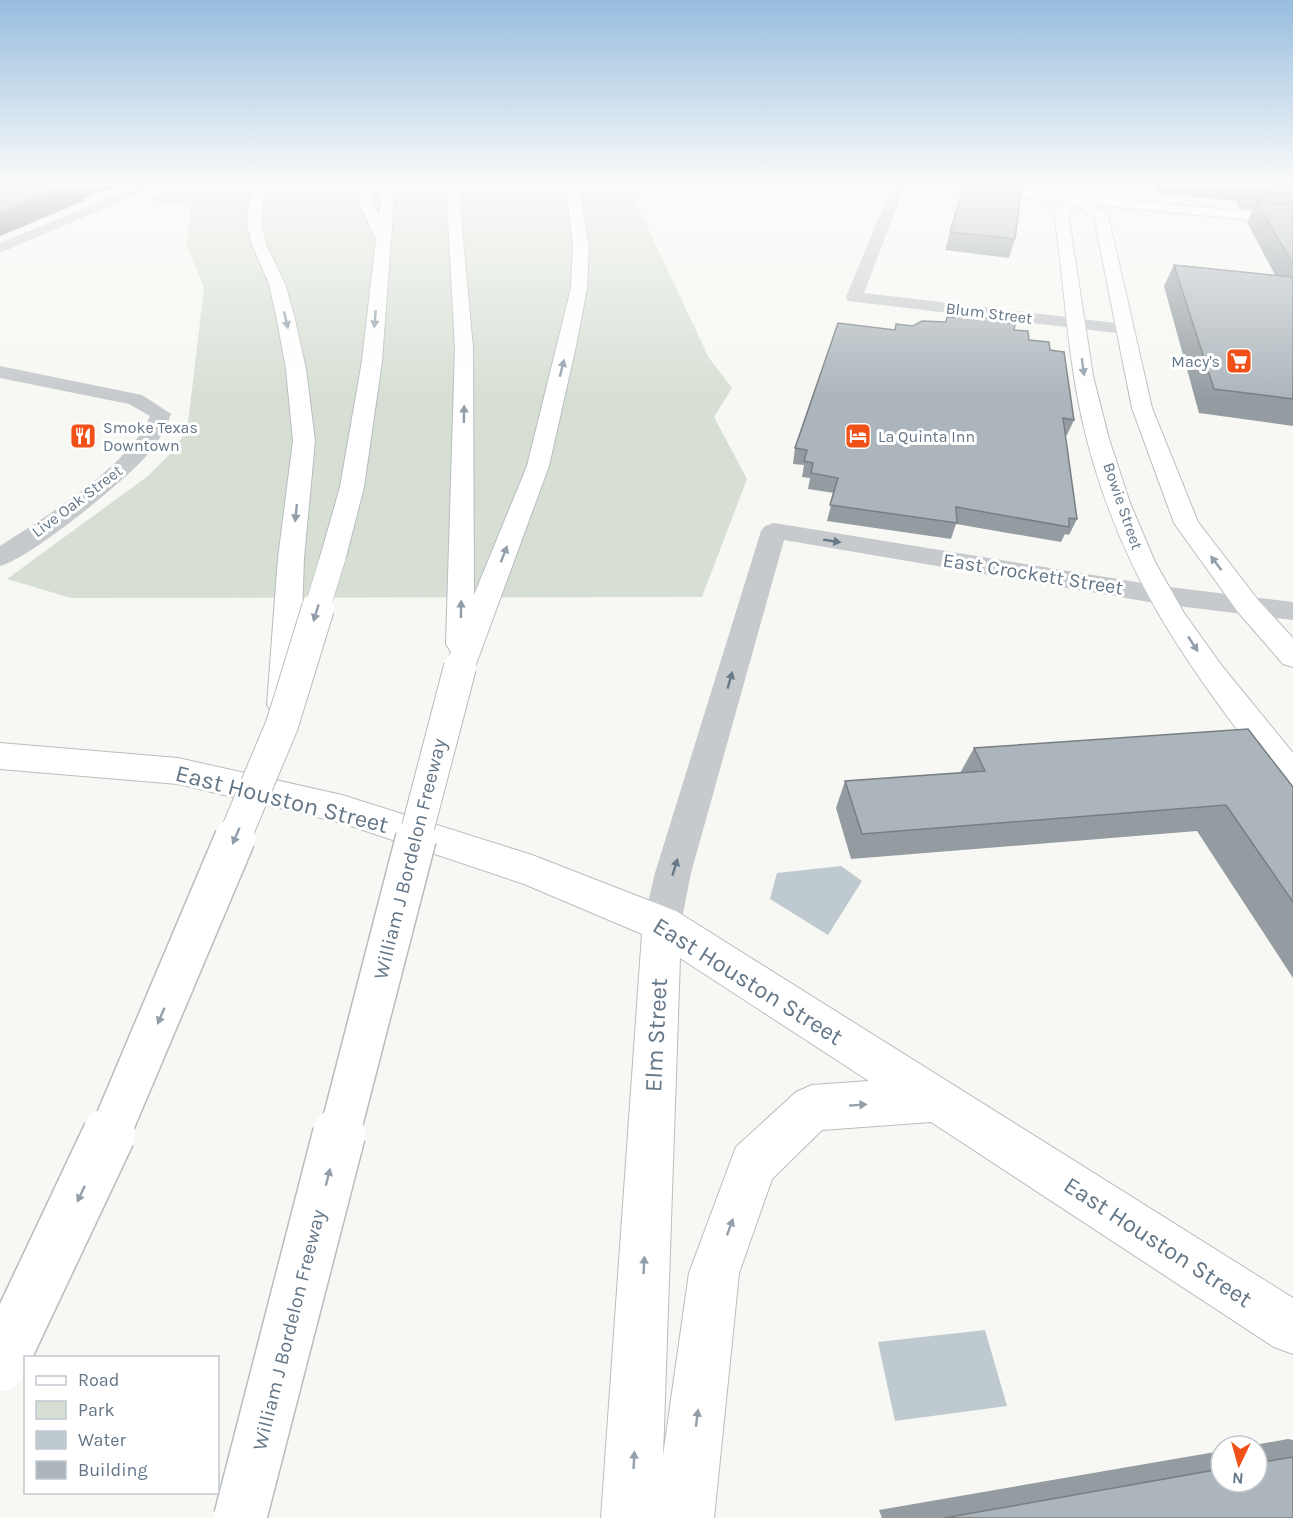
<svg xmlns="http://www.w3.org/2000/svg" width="1293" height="1518" viewBox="0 0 1293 1518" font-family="Karla,sans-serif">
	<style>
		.green { fill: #d7dfd4 }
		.water { fill: #bfcad0 }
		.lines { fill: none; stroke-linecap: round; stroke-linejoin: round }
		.major-casing { stroke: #b9bdc1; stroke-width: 2 }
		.highway-casing { stroke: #b8bcbf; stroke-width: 2 }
		.minor { fill: #c6cacd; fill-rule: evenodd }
		.major { fill: #fff; fill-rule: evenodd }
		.highway { fill: #fff; fill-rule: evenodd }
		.highway-bridge-far3-casing { stroke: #b8bcbf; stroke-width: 26; stroke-linecap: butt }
		.highway-bridge-far2-casing { stroke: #b8bcbf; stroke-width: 34; stroke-linecap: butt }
		.highway-bridge-far1-casing { stroke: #b8bcbf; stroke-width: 43; stroke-linecap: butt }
		.highway-bridge-casing { stroke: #b8bcbf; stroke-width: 55; stroke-linecap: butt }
		.highway-bridge-far3 { stroke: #fff; stroke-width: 25 }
		.highway-bridge-far2 { stroke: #fff; stroke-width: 32 }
		.highway-bridge-far1 { stroke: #fff; stroke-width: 40 }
		.highway-bridge { stroke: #fff; stroke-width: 52 }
		.wall { fill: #949ca1 }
		.shaded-wall { fill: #787f83 }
		.building { fill: #acb5bb; stroke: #787f83; stroke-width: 1.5 }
		.oneway { fill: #929fab }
		.oneway2 { fill: #687a8a }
		.labels { text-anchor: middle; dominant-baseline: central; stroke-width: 6; stroke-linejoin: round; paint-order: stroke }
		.far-street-label { font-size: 16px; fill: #637687; stroke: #fff }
		.far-poi-label { font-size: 16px; fill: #637687; stroke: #fff; text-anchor: start }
		.street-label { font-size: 20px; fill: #637687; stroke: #fff }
		.near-street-label { font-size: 24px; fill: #637687; stroke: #fff }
	</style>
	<rect width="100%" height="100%" fill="#f7f7f3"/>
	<polygon class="green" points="184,185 656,185 635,201 709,358 732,388 714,417 747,479 702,597 71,598 7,579 148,476 170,454 187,431 204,288 187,245 190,206 147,201"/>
	<g class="water">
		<polygon points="841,866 862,881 828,935 770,899 777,873"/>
		<polygon points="985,1330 1007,1406 895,1421 878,1342"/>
	</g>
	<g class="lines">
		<defs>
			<g id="major">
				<path d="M919,185h49l102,10 -2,-10h13l3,11 209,20v8l-198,-19 13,10 44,193 46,114 60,78 35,38v29l-10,-3 -45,-52 -64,-89 -42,-115 -38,-191 -16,-11 -10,7 25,163 16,63 21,64 25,59 29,51 38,53 71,87v38l-12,-4c-94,-122 -164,-214 -199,-368 -15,-68 -18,-138 -28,-207l12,-10 -141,-13z"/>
				<path d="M0,743l178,15 164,37 190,60 144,56 617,387v56l-19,-7 -343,-225 -109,8 -50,49 -33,94 -25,245h-113l41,-584 -118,-50 -182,-61 -164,-39 -178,-15zM680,958l189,123 -57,4 -16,7 -60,55 -47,126 -26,183z"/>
			</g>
			<g id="highway">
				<polygon points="257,185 270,185 263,202 261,224 266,244 285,284 294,315 306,369 315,441 304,558 299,705 294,713 283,717 272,713 267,705 278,558 293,441 286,369 276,315 269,284 252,244 247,224 249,202"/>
				<polygon points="357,185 369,185 372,201 379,215 383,185 395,185 382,361 364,487 346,557 342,563 333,565 324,563 320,557 340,487 362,361 376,239 358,201"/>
				<polygon points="446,185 458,185 473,348 474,595 527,466 571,288 573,245 566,185 578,185 589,245 587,288 576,346 549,466 475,667 471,674 460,678 449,674 445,667 451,652 446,644 455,348"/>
			</g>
		</defs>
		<use href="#major" class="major-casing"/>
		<use href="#highway" class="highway-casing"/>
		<g class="minor">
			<polygon points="141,185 159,185 0,253 0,243"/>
			<polygon points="892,185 905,185 864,293 1124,324 1133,329 1124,334 848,301 846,297"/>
			<path d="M0,366l142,29 29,19c-5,15 -12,27 -23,40 -22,26 -117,104 -148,112v-20c45,-29 130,-80 150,-130l-21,-12 -129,-26z"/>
			<polygon points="774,523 1161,586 1293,602 1293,620 1161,604 784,540 691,873 681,924 676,937 662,942 648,937 643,924 655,873 761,531 765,526"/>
		</g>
		<use href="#major" class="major"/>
		<use href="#highway" class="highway"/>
		<defs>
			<polyline id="highway-bridge-far3" points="317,609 333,557"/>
			<g id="highway-bridge-far2">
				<polyline points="234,839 282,725 318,608"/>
				<polyline points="415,839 460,667"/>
			</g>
			<g id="highway-bridge-far1">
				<polyline points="109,1136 235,838"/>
				<polyline points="339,1136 416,838"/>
			</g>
			<g id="highway-bridge">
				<polyline points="0,1365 109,1134"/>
				<polyline points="240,1518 339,1134"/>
			</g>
		</defs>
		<use href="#highway-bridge-far3" class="highway-bridge-far3-casing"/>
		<use href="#highway-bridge-far2" class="highway-bridge-far2-casing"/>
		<use href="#highway-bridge-far1" class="highway-bridge-far1-casing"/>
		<use href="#highway-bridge" class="highway-bridge-casing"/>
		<use href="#highway-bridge-far3" class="highway-bridge-far3"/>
		<use href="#highway-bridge-far2" class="highway-bridge-far2"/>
		<use href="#highway-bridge-far1" class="highway-bridge-far1"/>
		<use href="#highway-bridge" class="highway-bridge"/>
	</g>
	<g class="wall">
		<polygon points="964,185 1015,239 1009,258 945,250"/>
		<polygon points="1155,185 1293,185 1293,426 1199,413 1164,286 1174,265 1275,275 1247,222 1253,210 1240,209 1236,201 1157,193"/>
		<polygon points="947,317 999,322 1014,330 1029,340 1050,350 1074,420 1067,435 1065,435 1077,519 1069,535 1065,534 1061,542 956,524 951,539 827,521 834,493 808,489 810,478 802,477 804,465 793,464 795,448 895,330 946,322"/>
		<polygon points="974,748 1293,787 1293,978 1197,831 851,859 836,808 845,781 960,773"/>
		<polygon points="1288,1439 1293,1440 1293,1518 882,1518 879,1510 1221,1451 1221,1482 1257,1482 1257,1446 1249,1446"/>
	</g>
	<polygon class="shaded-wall" points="70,185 120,185 83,199 84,201 0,236 0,212"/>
	<g class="building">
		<polygon points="0,185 70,185 0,212"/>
		<polygon points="964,185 1022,185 1015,239 950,232"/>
		<polygon points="1247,185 1293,185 1293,195 1250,190"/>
		<polygon points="1257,202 1293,206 1293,264"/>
		<polygon points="1174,265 1293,277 1293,399 1214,389"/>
		<polygon points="947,317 998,318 999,322 1015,324 1014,330 1028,331 1029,340 1049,342 1050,350 1064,352 1074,420 1063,418 1077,519 1069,518 1069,527 956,507 957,523 830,505 838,478 811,473 813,463 804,461 807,450 795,448 838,323 895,330 896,324 913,326 922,321 946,322"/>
		<polygon points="1248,729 1293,787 1293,902 1226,805 862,834 845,781 985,771 974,748"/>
		<polygon points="1293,1457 1293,1518 944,1518 1221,1469 1221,1482 1257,1482 1257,1463"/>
	</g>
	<defs><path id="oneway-solid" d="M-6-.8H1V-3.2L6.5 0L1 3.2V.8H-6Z" transform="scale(1.5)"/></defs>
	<g class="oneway">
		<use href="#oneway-solid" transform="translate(375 319) rotate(95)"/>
		<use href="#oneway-solid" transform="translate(286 320) rotate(77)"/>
		<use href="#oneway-solid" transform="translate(1083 367) rotate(82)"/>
		<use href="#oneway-solid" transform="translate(562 368) rotate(-76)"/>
		<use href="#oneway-solid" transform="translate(464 414) rotate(-89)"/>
		<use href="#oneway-solid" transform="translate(296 513) rotate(96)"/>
		<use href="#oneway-solid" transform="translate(504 554) rotate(-69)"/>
		<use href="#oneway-solid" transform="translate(1216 563) rotate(-127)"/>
		<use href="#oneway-solid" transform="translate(461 609) rotate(-89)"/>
		<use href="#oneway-solid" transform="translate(316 613) rotate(107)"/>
		<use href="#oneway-solid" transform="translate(1193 644) rotate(57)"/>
		<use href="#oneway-solid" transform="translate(236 836) rotate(113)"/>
		<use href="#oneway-solid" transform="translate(161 1016) rotate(113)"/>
		<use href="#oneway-solid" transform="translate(858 1105) rotate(-4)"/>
		<use href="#oneway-solid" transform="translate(328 1177) rotate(-76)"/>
		<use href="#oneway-solid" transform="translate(81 1194) rotate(115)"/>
		<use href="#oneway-solid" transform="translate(730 1227) rotate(-70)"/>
		<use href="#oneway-solid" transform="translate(644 1265) rotate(-87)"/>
		<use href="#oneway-solid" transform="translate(697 1418) rotate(-83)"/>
		<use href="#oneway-solid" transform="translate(634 1460) rotate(-87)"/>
	</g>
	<g class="oneway2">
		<use href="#oneway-solid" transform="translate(832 541) rotate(9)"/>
		<use href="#oneway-solid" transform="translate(730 680) rotate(-74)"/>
		<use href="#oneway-solid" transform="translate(675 867) rotate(-73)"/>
	</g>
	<linearGradient id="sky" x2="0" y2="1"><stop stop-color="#97bdde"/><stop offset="0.46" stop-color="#fbfbfa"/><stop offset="1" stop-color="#fbfbfa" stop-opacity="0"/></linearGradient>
	<rect width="1293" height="398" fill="url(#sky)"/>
	<defs>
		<symbol id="supermarket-square" viewBox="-11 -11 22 22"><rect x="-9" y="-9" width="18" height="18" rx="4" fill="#f15119" stroke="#fff"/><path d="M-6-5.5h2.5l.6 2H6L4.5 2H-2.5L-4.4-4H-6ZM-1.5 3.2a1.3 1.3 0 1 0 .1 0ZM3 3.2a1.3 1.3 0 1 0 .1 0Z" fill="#fff"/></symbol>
		<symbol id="restaurant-square" viewBox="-11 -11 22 22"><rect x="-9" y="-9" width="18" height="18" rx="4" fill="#f15119" stroke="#fff"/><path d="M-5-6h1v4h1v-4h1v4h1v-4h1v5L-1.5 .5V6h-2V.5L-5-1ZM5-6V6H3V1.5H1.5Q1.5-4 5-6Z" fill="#fff"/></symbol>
		<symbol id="hotel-square" viewBox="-11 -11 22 22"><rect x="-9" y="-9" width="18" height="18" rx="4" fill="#f15119" stroke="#fff"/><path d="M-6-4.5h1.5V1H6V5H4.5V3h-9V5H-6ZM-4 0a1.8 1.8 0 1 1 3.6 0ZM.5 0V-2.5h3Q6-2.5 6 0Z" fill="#fff"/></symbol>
	</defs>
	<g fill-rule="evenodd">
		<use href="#supermarket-square" x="1224" y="346" width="30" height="30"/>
		<use href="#restaurant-square" x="68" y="421" width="30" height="30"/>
		<use href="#hotel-square" x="843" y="421" width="30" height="30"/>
	</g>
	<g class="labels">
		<g class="far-street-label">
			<text transform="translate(989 313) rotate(7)">Blum Street</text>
			<text transform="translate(77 501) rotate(-37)">Live Oak Street</text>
			<text transform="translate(1123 506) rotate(71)">Bowie Street</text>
		</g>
		<g class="far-poi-label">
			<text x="1220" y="361" text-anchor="end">Macy's</text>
			<text x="103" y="427">Smoke Texas<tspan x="103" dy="18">Downtown</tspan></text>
			<text x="878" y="436">La Quinta Inn</text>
		</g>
		<g class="street-label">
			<text transform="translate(1033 574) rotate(9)">East Crockett Street</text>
			<text transform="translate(410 859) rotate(-76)">William J Bordelon Freeway</text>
			<text transform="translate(289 1330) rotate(-76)">William J Bordelon Freeway</text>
		</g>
		<g class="near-street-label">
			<text transform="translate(282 799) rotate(14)">East Houston Street</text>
			<text transform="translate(748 981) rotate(32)">East Houston Street</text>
			<text transform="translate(656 1035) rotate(-87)">Elm Street</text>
			<text transform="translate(1158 1242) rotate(33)">East Houston Street</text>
		</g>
	</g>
	<rect x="24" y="1356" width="195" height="138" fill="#ffffff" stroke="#c1c8cf" stroke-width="1.5"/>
	<rect x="36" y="1376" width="30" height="9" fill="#ffffff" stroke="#c1c8cf" stroke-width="1.5"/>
	<text x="78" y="1386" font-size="18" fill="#637687">Road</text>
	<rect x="36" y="1401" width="30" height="18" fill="#d7dfd4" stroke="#c1c8cf" stroke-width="1.5"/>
	<text x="78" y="1416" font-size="18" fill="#637687">Park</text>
	<rect x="36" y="1431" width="30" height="18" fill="#bfcad0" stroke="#c1c8cf" stroke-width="1.5"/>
	<text x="78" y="1446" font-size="18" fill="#637687">Water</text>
	<rect x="36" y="1461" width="30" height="18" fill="#acb5bb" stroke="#c1c8cf" stroke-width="1.5"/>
	<text x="78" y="1476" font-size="18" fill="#637687">Building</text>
	<g transform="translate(1239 1464) rotate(185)"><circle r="28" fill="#ffffff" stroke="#c1c8cf" stroke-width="1.5"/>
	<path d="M0-4.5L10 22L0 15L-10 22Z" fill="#f15119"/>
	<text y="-9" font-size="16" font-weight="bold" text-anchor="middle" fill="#637687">N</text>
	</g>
</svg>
